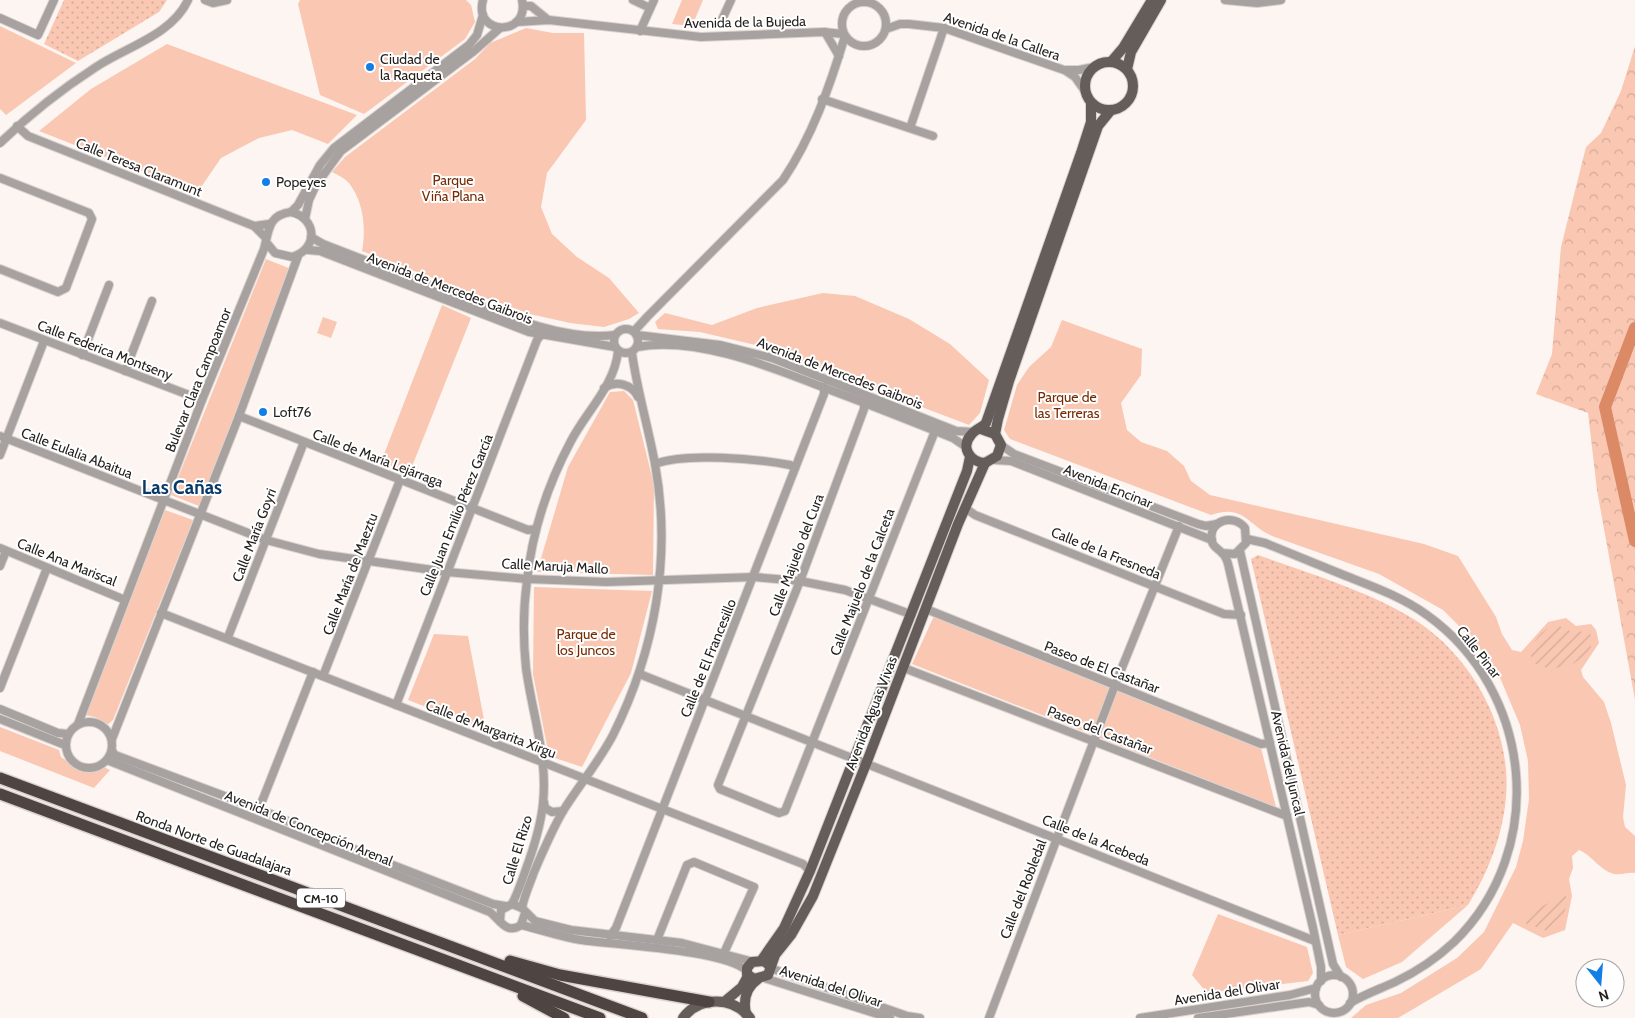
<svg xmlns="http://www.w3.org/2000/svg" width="1635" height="1018" viewBox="0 0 1635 1018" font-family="Cabin,sans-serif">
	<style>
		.grass { fill: url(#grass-dots) }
		.forest { fill: url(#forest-crowns) }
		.park { fill: #f9c7b2 }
		.garden { fill: url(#garden-furrows) }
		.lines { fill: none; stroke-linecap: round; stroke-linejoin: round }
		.river { stroke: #dc8966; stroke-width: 12 }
		.minor-casing { stroke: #dad3cf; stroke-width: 10 }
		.major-casing { stroke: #dad3cf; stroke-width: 12 }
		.highway-casing { stroke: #dad3cf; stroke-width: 14 }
		.minor { stroke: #a7a2a0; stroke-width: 8 }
		.major { stroke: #655d5a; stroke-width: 10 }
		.highway { stroke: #4e4542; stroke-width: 11 }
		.poi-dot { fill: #127ee6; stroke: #fff; stroke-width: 2 }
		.labels { text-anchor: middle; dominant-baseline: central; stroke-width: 4; stroke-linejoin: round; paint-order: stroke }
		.shield { fill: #fff; stroke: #646261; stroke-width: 1 }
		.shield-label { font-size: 12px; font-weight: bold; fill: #221f1d }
		.street-label { font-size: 14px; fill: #221f1d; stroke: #fff }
		.poi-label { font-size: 14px; fill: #221f1d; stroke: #fff; text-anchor: start }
		.park-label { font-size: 14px; fill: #762c02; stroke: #fff }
		.district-label { font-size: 19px; font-weight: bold; fill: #08396b; stroke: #fff }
	</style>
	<defs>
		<pattern id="grass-dots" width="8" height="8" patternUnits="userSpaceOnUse" patternTransform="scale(1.25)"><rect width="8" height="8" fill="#f9c7b2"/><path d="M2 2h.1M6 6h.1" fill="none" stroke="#d5aa99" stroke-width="1.8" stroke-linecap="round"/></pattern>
		<pattern id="forest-crowns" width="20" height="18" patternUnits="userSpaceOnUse" patternTransform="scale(1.25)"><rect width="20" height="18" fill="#f9c7b2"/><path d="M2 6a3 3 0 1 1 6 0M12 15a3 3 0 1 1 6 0" fill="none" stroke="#d5aa99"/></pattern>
		<pattern id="garden-furrows" width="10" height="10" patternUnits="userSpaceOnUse" patternTransform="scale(1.25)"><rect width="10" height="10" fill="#f9c7b2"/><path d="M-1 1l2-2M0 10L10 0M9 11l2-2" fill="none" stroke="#d5aa99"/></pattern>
	</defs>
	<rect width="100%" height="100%" fill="#fdf5f1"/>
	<g class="grass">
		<polygon points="64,0 167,0 159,12 78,61 44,44"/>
		<path d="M1258,555c49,18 101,33 147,59 55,30 96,93 101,156 4,47 -14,97 -38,135l-130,30 -87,-376z"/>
	</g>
	<polygon class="forest" points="1635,46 1635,700 1597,490 1588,413 1536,394 1552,354 1561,247 1586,147 1601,133 1621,91"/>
	<g class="park">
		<polygon points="300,0 466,0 471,5 475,22 465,39 364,114 320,95 298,4"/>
		<polygon points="682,0 703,0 692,26 672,24"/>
		<polygon points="0,26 76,63 6,115 0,109"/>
		<path d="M526,28l27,5h31l2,87 -39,53 -6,34 11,27 25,23 32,21 30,35 -10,6 -25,8 -34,-4 -40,-9 -53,-19 -115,-44c4,-21 2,-47 -11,-65 -4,-7 -13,-11 -19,-14l13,-15 130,-98 15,-16z"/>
		<polygon points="167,44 357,115 328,144 292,130 259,138 221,158 197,193 39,131 91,89"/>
		<polygon points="266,259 291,269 199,506 171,495"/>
		<polygon points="823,293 855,296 909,319 950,344 989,380 980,413 969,425 764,347 700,332 658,329 655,322 665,313 712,325 757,308"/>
		<polygon points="442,305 471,318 409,474 381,462"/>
		<polygon points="323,317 337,322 331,338 317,333"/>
		<path d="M1062,320l80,29 -1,26 -20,28 6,27 14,12 26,9 17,15 7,15 19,14 214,49 34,12 38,61 6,17 10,16 9,2 27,-30 18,-4 10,8 15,-2 5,6 3,13 -18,27 2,7 21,25 7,21 15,62 -3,32 2,10 10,9v37c-7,-1 -13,2 -20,1 -14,-2 -23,-19 -36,-24l-7,6 1,12 -4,11 3,17 -7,34 -22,8 -30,-15 -32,46 -83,49h-47l15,-13 35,-12 56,-35 27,-26 32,-65 7,-26 6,-42 -1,-38 -8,-36 -22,-52 -24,-32 -31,-31 -64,-36 -107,-38c-26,-12 -28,-32 -61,-21l-201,-76 -6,-9 13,-45 12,-18 22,-20z"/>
		<polygon points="624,391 633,400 654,485 653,575 537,572 568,467 610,392"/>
		<polygon points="165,510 193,520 113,720 107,725 95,717 85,715"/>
		<polygon points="534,587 652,591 631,673 582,767 549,756 533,674"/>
		<polygon points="934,616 1261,748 1276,807 912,664"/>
		<polygon points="434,634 468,636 486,730 408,700"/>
		<polygon points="0,727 59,750 61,757 81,771 104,767 110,770 94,788 0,751"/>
		<polygon points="1468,905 1402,962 1363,979 1346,967 1338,935"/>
		<polygon points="1218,914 1307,947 1313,973 1308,981 1207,993 1192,975"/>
	</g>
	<g class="garden">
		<path d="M1555,624l15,7 18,1 3,3v12c-11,20 -40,27 -59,15 -4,-19 8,-30 23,-38z"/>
		<polygon points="1564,894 1568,899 1561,925 1553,933 1522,922 1522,918"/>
	</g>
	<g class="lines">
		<polyline class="river" points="1635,328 1605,407 1635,541"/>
		<defs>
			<g id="minor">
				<polyline points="205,0 213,3 227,0"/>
				<path d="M483,0c-10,36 47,37 39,0"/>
				<polyline points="633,0 650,8"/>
				<polyline points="1225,0 1257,3 1281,0"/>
				<circle cx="864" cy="24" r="22"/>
				<polyline points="523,6 531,6 547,19"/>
				<polyline points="0,18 38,35 54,0"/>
				<polyline points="517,22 549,20 701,37 823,32 843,34"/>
				<polyline points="720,24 731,0"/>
				<polyline points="886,29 900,24 909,24 944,28 1064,70 1079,70 1094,67"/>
				<polyline points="640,31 654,0"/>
				<polyline points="825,32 839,56"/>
				<polyline points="1066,71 1075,77 1085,91"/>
				<polyline points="822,99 933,136"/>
				<polyline points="17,126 28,136 254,226"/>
				<polyline points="910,128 944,28"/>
				<path d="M0,143c29,-28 62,-54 96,-76 30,-20 76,-32 92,-67"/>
				<polyline points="0,178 89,213 92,219 66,288 58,292 0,269"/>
				<polyline points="291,212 298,205 320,165 334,148 469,45 477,35 483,15"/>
				<polyline points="305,219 309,200 316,185 341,151 474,51 500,28"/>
				<path d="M311,237l12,7c42,16 83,32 124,48 50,20 114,50 168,43"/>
				<polyline points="266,238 254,226 269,224"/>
				<polyline points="308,250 320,251 529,332 615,347"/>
				<polyline points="0,323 202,400"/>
				<circle cx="626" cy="341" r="12"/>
				<path d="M636,333v-4l12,-13 135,-136c29,-43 47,-94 62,-144"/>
				<polyline points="637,335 720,345 772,358 956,431 974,432"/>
				<path d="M637,347c59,-11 134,20 188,41 43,16 86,33 128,50l13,9"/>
				<polyline points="82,355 109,285"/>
				<polyline points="125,371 152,301"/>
				<path d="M604,388c12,-8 28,-4 34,9"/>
				<polyline points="864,402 864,409 800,581 718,785 720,789 779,813 785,811 935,431"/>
				<polyline points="239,416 528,530 536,529"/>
				<polyline points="0,436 266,540 319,554 447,572 527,579 607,582 754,577 800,581 845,590 910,614"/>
				<polyline points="1001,445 1014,454 1198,524 1206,526 1217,524"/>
				<polyline points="0,455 44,341"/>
				<polyline points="994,460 1011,461 1212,540"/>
				<path d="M655,464c31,-12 102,-5 135,1l5,3"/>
				<polyline points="965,508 975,515 1224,614 1241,615"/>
				<path d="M1247,539l18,4c27,11 54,22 81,33 28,11 56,21 81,39 106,76 122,234 27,327 -17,16 -38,30 -59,40 -15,7 -30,12 -45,21"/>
				<polyline points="0,548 125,600"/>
				<polyline points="1240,551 1333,964 1341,977"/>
				<path d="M1222,553l13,1 11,-11 -1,-15c-11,-15 -38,-8 -33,14 2,6 7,7 11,12 3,3 5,9 6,14l84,360 8,39v14"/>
				<polyline points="0,566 6,551"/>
				<polyline points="926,609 1261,744 1270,743"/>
				<polyline points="161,613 803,864 810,871"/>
				<polyline points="228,637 304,442"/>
				<polyline points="904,668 1287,816"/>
				<polyline points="640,672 642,675 705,700 1315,941"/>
				<polyline points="323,676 400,480"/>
				<polyline points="0,688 47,568"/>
				<polyline points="396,705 537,340 541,335"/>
				<polyline points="0,709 58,733 68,734"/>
				<polyline points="0,719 65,745"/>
				<circle cx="89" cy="745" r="23"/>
				<path d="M78,724l124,-324 62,-151c5,-19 4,-34 27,-37 26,6 28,37 1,45l-17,-4 -9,-11"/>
				<polyline points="112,739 239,416 298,256"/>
				<polyline points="112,751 115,755 259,809 385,862 493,904 505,906"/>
				<path d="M107,760l383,152c10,8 17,23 31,13l4,-12"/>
				<polyline points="544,802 545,808 552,812 563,811"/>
				<polyline points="259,809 313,672"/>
				<path d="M512,904c6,-11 10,-24 14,-35 8,-22 15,-43 17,-66 5,-46 -11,-90 -17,-135 -3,-29 -3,-58 1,-87 5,-49 21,-97 44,-140 15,-29 44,-56 47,-90"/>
				<path d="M522,908c2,-12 8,-24 12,-36 9,-21 18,-42 29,-61 16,-26 36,-49 50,-76 42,-84 59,-178 42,-271 -7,-38 -18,-74 -23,-111"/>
				<polyline points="500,921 501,910 512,904 522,908 535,921 571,930 682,943 754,962"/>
				<path d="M521,925c21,5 40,12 60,15 35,5 144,10 166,31"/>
				<polyline points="610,936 616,928 824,394 824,387"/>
				<polyline points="657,940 687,865 694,862 754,887 724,953"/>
				<polyline points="770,968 907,1016 920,1018"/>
				<circle cx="1334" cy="994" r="19"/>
				<polyline points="764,978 890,1018"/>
				<polyline points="989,1018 1115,685 1179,526"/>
				<polyline points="1140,1018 1290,995 1316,988"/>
				<polyline points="1198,1018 1309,1002 1319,1005"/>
			</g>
			<g id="major">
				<circle cx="1109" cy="86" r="24"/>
				<polyline points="1111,62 1123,48 1152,0"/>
				<polyline points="1127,69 1131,52 1161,0"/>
				<path d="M981,429l14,5 6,11 -4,11 -12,7c-15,-1 -25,-16 -14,-28 4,-6 11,-7 15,-12l95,-270 10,-31v-19"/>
				<polyline points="995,434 998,419 1009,381 1098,126 1111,110"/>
				<polyline points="761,961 784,928 810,871 967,471 970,457"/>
				<polyline points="770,966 764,961 752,962 747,968 747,974 754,979 768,975 775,955 791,935 813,896 866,764 958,524 985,463"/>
				<polyline points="724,1002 742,987 748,976"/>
				<path d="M746,1014c-3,-14 0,-27 12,-35"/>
				<path d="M683,1018c16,-22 50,-22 67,0"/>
			</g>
			<g id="highway">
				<polyline points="0,778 642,1018"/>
				<polyline points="0,794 600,1018"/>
				<polyline points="510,961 560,975 709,1002"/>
				<polyline points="523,996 564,1018"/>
			</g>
		</defs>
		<use href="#minor" class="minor-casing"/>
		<use href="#major" class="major-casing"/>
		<use href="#highway" class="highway-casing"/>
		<use href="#minor" class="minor"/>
		<use href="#major" class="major"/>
		<use href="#highway" class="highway"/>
	</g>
	<g class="poi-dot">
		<circle cx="370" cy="67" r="5"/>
		<circle cx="266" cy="182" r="5"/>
		<circle cx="263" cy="412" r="5"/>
	</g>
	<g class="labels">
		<rect class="shield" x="297" y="888.5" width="48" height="19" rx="4"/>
		<g class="shield-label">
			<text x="321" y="898">CM-10</text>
		</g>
		<g class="street-label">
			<text transform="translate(745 22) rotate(-1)">Avenida de la Bujeda</text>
			<text transform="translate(1002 36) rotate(19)">Avenida de la Callera</text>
			<text transform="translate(139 167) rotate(22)">Calle Teresa Claramunt</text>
			<text transform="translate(450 288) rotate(21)">Avenida de Mercedes Gaibrois</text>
			<text transform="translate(105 350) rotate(21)">Calle Federica Montseny</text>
			<text transform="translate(840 373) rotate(21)">Avenida de Mercedes Gaibrois</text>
			<text transform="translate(198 380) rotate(-68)">Bulevar Clara Campoamor</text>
			<text transform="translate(77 453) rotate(21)">Calle Eulalia Abaitua</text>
			<text transform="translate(378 458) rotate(21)">Calle de María Lejárraga</text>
			<text transform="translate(1108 486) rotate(22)">Avenida Encinar</text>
			<text transform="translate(456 515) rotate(-68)">Calle Juan Emilio Pérez García</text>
			<text transform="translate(254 535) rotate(-69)">Calle María Goyri</text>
			<text transform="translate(1106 553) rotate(22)">Calle de la Fresneda</text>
			<text transform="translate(796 555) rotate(-69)">Calle Majuelo del Cura</text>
			<text transform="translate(67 562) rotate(22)">Calle Ana Mariscal</text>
			<text transform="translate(555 566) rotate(3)">Calle Maruja Mallo</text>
			<text transform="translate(350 574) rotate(-69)">Calle María de Maeztu</text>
			<text transform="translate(862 582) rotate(-69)">Calle Majuelo de la Calceta</text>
			<text transform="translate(1479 652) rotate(52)">Calle Pinar</text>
			<text transform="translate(708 658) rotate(-68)">Calle de El Francesillo</text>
			<text transform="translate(1102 667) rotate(21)">Paseo de El Castañar</text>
			<text transform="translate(871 713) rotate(-69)">Avenida Aguas Vivas</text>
			<text transform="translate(491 729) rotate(21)">Calle de Margarita Xirgu</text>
			<text transform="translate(1100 730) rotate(21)">Paseo del Castañar</text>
			<text transform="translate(1288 763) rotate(77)">Avenida del Juncal</text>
			<text transform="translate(309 828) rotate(22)">Avenida de Concepción Arenal</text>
			<text transform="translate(1096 840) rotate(22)">Calle de la Acebeda</text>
			<text transform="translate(214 843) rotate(20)">Ronda Norte de Guadalajara</text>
			<text transform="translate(517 850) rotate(-73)">Calle El Rizo</text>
			<text transform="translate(1023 889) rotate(-69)">Calle del Robledal</text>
			<text transform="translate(831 986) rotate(18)">Avenida del Olivar</text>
			<text transform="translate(1227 992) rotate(-9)">Avenida del Olivar</text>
		</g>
		<g class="poi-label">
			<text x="380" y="59">Ciudad de<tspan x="380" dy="16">la Raqueta</tspan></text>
			<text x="276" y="182">Popeyes</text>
			<text x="273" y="412">Loft76</text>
		</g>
		<g class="park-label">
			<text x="453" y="180">Parque<tspan x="453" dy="16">Viña Plana</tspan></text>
			<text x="1067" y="397">Parque de<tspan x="1067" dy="16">las Terreras</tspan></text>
			<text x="586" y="634">Parque de<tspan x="586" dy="16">los Juncos</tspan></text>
		</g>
		<g class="district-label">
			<text x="182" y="487">Las Cañas</text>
		</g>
	</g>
	<g transform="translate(1600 983) rotate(163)"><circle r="24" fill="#ffffff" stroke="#a7a5a5"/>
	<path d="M0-4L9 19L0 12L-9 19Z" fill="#127ee6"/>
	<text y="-8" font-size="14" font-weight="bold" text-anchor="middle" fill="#221f1d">N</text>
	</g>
</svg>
